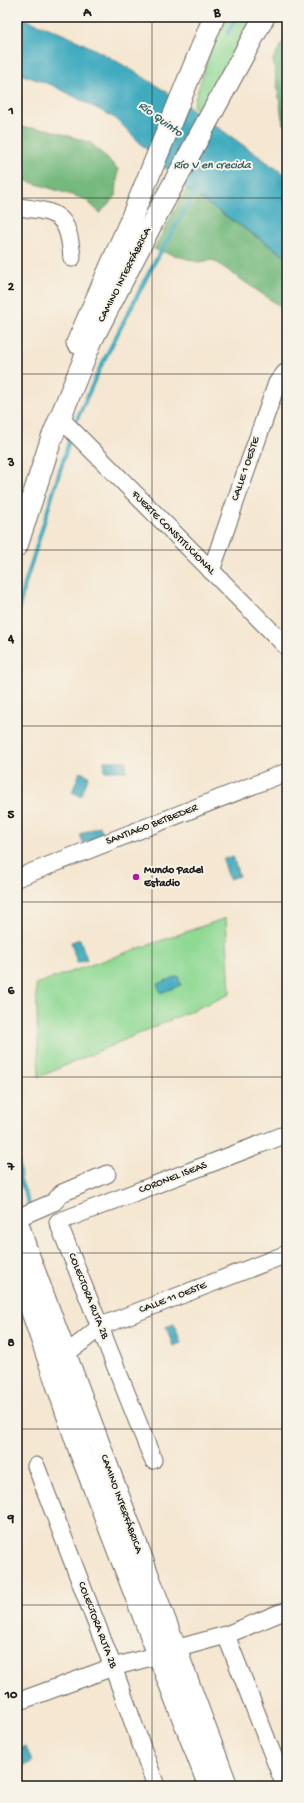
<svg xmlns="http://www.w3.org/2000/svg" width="304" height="1803" viewBox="0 0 304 1803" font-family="'Gochi Hand',sans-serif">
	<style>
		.green { fill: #90d994; stroke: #567a58 }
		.forest { fill: #74b97e; stroke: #486a4d }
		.water { fill: #40abbf; stroke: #2e646e }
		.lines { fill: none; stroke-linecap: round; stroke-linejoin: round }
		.stream { stroke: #40abbf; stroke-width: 4 }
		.minor-casing { stroke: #68635b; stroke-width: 19 }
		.major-casing { stroke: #68635b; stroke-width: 23 }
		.minor { stroke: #fff; stroke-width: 17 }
		.major { stroke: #fff; stroke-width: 21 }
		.grid { fill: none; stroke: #1c1c1c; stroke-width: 1; stroke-opacity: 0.55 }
		.poi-dot { fill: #b5179e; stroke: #f7f3e8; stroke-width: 1.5 }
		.labels { text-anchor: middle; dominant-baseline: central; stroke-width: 4; stroke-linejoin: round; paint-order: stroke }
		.street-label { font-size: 11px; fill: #1c1c1c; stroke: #f7f3e8 }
		.poi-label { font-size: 11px; font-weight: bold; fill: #1c1c1c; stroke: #f7f3e8; text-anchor: start }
		.water-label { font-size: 12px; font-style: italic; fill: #2c5c65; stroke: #f7f3e8 }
		.neatline { fill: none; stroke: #1c1c1c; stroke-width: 1.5 }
		.grid-label { font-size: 13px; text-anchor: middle; font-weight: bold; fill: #1c1c1c }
	</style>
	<rect width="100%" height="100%" fill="#f7f3e8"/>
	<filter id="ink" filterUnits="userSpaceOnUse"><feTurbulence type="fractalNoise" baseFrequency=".025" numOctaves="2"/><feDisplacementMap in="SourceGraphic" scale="8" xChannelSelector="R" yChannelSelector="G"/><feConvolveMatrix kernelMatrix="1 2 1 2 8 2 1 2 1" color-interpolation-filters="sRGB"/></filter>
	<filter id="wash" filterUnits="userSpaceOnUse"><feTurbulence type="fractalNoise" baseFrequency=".012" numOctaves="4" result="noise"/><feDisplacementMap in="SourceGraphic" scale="16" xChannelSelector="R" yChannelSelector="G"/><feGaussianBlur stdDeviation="0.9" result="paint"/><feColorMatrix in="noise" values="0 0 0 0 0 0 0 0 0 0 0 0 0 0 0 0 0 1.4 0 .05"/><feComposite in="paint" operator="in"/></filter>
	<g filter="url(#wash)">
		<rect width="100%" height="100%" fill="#f5e7d1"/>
		<g class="green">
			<polygon points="221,17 257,17 206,115 193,106"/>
			<polygon points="226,918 230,994 39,1077 36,984"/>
		</g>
		<g class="forest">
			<polygon points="287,36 287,125 283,124 273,59"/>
			<polygon points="17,127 47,129 91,143 118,169 116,196 100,213 85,199 17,178"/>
			<polygon points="186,189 287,258 287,311 213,260 198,262 154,249"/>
		</g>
		<g class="water">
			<path d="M17,17c97,29 187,102 270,159v81l-101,-68 -71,-71 -63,-33 -35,-12z"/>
			<polygon points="104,761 126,761 126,771 105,771"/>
			<polygon points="80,772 89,776 81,796 72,792"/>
			<polygon points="100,826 103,835 83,843 80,834"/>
			<polygon points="233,856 239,876 229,879 223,859"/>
			<polygon points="80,939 87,960 77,963 71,942"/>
			<polygon points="178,976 181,985 161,993 157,984"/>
			<polygon points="174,1324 181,1343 173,1346 166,1327"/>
			<polygon points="26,1746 32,1762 23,1766 17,1750"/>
		</g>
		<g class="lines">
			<g class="stream">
				<polyline points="228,33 236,17"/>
				<polyline points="74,426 100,368 153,265 196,191"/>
				<polyline points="17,616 25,584 71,435"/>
				<polyline points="17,1151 20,1180 31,1209"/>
			</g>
		</g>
	</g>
	<g filter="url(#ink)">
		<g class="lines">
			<defs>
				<g id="minor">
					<path d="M17,207c42,5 51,6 55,51"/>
					<polyline points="60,418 287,647"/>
					<polyline points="211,571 277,383 285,373 287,372"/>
					<polyline points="17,878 287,772"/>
					<polyline points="17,1218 54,1202 62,1193 107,1174"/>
					<path d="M65,1353c14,-7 24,-18 36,-27l186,-72"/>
					<polyline points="153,1460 58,1222 287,1134"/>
					<polyline points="36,1466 113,1667 156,1786"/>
					<polyline points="226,1635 285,1786"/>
					<polyline points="175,1649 226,1635 287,1610"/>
					<polyline points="17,1702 113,1667 159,1655"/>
				</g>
				<g id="major">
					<polyline points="77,343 129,224 214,17"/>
					<polyline points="17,546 51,440 92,340 150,227 264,17"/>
					<polyline points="17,1221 27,1251 227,1786"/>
					<polyline points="17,1268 80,1452 209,1786"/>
				</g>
			</defs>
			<use href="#minor" class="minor-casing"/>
			<use href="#major" class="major-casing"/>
			<use href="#minor" class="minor"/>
			<use href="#major" class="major"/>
		</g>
	</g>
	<path class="grid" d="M152,17v1769M17,198h270M17,374h270M17,550h270M17,726h270M17,902h270M17,1077h270M17,1253h270M17,1429h270M17,1605h270"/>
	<circle class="poi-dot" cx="136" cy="877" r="4"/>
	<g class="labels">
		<g class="street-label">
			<text transform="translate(125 275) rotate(-63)">CAMINO INTERFÁBRICA</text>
			<text transform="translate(246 469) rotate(-71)">CALLE 1 OESTE</text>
			<text transform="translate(173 533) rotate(45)">FUERTE CONSTITUCIONAL</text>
			<text transform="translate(152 825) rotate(-21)">SANTIAGO BETBEDER</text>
			<text transform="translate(173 1178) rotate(-21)">CORONEL ISEAS</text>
			<text transform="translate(88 1296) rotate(68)">COLECTORA RUTA 2B</text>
			<text transform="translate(173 1298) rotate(-21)">CALLE 11 OESTE</text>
			<text transform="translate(121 1504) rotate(70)">CAMINO INTERFÁBRICA</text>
			<text transform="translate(97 1625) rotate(69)">COLECTORA RUTA 2B</text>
		</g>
		<g class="poi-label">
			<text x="144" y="871">Mundo Padel<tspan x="144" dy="13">Estadio</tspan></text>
		</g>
		<g class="water-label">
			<text transform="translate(160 120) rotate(36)">Río Quinto</text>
			<text x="212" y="166">Río V en crecida</text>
		</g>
	</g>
	<rect width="304" height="1803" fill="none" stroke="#f7f3e8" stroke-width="44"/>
	<rect x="22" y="22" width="260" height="1759" class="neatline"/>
	<g class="grid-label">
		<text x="87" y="16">A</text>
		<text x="217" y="16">B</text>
		<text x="11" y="114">1</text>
		<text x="11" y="290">2</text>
		<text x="11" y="466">3</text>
		<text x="11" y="642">4</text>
		<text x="11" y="818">5</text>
		<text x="11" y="994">6</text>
		<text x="11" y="1170">7</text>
		<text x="11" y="1346">8</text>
		<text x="11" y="1522">9</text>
		<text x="11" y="1698">10</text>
	</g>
</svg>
